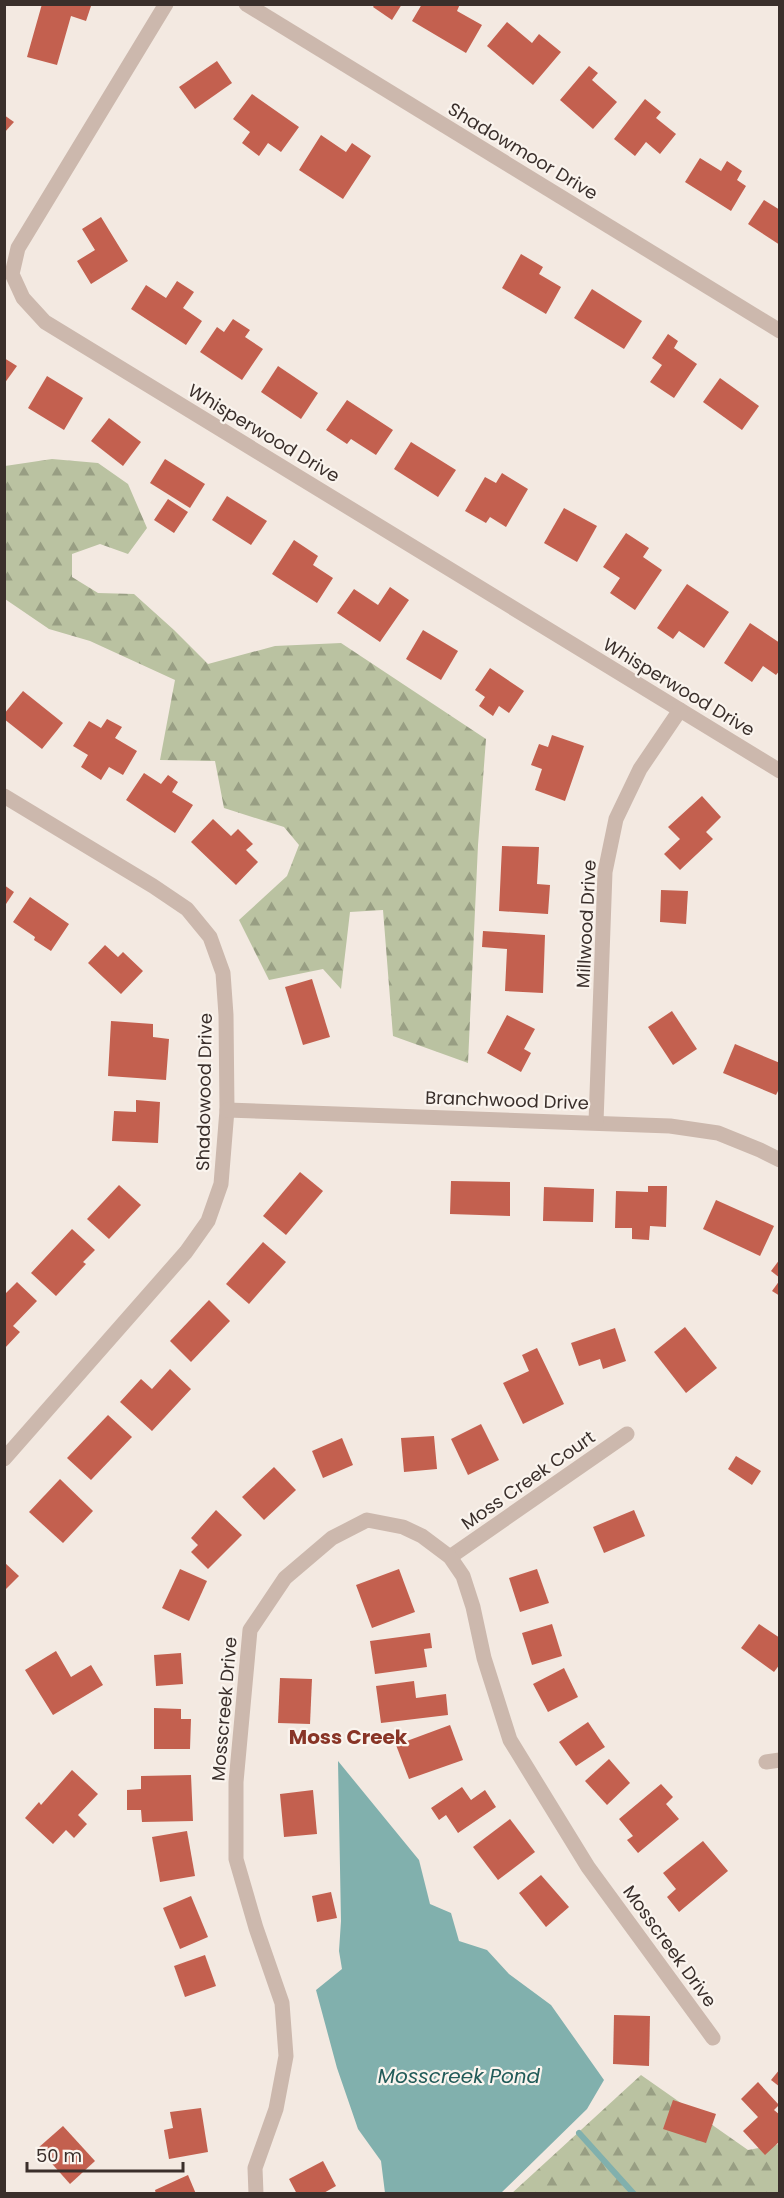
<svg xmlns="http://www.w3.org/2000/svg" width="784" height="2198" viewBox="0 0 784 2198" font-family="Poppins,sans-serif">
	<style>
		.forest { fill: url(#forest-firs) }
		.water { fill: #81b0ad }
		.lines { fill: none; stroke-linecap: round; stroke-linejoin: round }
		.stream { stroke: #81b0ad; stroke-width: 6 }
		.building { fill: #c3604f }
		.minor { stroke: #ccb8ad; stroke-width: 15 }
		.labels { text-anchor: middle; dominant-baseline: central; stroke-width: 4.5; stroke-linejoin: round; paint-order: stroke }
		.street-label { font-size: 18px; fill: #3a2f2b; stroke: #faf4ee }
		.neighbourhood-label { font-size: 20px; font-weight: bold; fill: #883426; stroke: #faf4ee }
		.water-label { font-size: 20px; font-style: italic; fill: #215b59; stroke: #faf4ee }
	</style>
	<defs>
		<pattern id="forest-firs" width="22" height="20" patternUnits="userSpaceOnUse" patternTransform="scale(1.5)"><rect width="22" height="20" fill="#bac2a1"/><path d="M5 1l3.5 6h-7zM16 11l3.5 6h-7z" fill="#989e83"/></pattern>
	</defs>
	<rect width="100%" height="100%" fill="#f3e9e1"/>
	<g class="forest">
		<polygon points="52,459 98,463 128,484 147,528 128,554 100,544 72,554 72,577 98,593 134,594 174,630 208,664 275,646 341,643 486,739 478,845 468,1063 393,1036 383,910 350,912 341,989 323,969 269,980 239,920 287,876 299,845 284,827 224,808 215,761 160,760 175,680 90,641 49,629 5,599 5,466"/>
		<polygon points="641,2075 748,2150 779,2144 779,2193 511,2194"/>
	</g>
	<polygon class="water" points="338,1761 419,1860 430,1904 451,1913 459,1941 487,1950 509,1974 551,2005 604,2080 587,2109 501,2193 385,2193 381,2161 358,2129 337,2068 316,1990 342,1969 339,1951 341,1921"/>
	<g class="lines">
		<polyline class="stream" points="579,2133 634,2194"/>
	</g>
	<g class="building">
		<polygon points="42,4 91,6 86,21 71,16 57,65 27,57"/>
		<polygon points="375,4 402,4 392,20 373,7"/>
		<polygon points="422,4 460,4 457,11 482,25 466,53 412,21"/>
		<polygon points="507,22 532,43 539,34 561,52 533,85 487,46"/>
		<polygon points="217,61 232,83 195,109 179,87"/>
		<polygon points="589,66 598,73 592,80 617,102 593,129 560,100"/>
		<polygon points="252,94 299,127 281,152 268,143 259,156 242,143 250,132 233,119"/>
		<polygon points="645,99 661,112 656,118 676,134 660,154 646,142 635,156 614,139"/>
		<polygon points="4,115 14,122 4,133"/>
		<polygon points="321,135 346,152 352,143 371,156 343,199 299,170"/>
		<polygon points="700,158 721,171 727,161 742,171 737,180 746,186 731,211 685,182"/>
		<polygon points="764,200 780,210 780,245 748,224"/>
		<polygon points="101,217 128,261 91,284 77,261 95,250 82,229"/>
		<polygon points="521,254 543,267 539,274 561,287 546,314 502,288"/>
		<polygon points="177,281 194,292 183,308 202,321 186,345 131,309 146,285 166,298"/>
		<polygon points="592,289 642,321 624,349 574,318"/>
		<polygon points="233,319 250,330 245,337 263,349 242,380 200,352 217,327 224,332"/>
		<polygon points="668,334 678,341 674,348 697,364 674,398 650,382 662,365 652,358"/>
		<polygon points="4,358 17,366 4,384"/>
		<polygon points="278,366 318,393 301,419 261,392"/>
		<polygon points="47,376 83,398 64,430 28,408"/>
		<polygon points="720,378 759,406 742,430 703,402"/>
		<polygon points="347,400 393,430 376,455 351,439 347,444 326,430"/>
		<polygon points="109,418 141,442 123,466 91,441"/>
		<polygon points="411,442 456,470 438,497 394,469"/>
		<polygon points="165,459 205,484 190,508 150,483"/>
		<polygon points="502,473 528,489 506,527 490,517 486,523 465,511 485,477 496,483"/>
		<polygon points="227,496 267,521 251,545 212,520"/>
		<polygon points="168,499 188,512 174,533 154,520"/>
		<polygon points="564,508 597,526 577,562 544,543"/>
		<polygon points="626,533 649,548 643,557 662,570 635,610 610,593 620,578 603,567"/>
		<polygon points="294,540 318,556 313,565 333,578 317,603 272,574"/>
		<polygon points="687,584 729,612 704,648 679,631 673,639 657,628"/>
		<polygon points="390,587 409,600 380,642 337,613 354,589 378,605"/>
		<polygon points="750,623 780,643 780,670 776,675 763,666 752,682 724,663"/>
		<polygon points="423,630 458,651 441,680 406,659"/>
		<polygon points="490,668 524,691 509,713 499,706 493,716 479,706 485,697 475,690"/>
		<polygon points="23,691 63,723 42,749 4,719 4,714"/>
		<polygon points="107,719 122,727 115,738 137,751 123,775 109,767 101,780 81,767 88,755 73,746 89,721 101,728"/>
		<polygon points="552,735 584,746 565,801 535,790 542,769 531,765 539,744 548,747"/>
		<polygon points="144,773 161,784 168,775 178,782 172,792 193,805 175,833 126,800"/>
		<polygon points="702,796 721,817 706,832 713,839 680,870 664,854 680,839 668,827"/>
		<polygon points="213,819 231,836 238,829 253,844 246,850 258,862 236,885 191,842"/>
		<polygon points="502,846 539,847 537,884 550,885 548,914 499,911"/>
		<polygon points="4,885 14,892 4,907"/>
		<polygon points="661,890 688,891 686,924 660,922"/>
		<polygon points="30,897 69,924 51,951 34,940 35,937 13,922"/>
		<polygon points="483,931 545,935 543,993 505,991 507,949 482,947"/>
		<polygon points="105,945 118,957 123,952 143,971 121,994 88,963"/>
		<polygon points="312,979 330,1037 303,1045 285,987"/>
		<polygon points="672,1011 697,1049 673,1065 648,1027"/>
		<polygon points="507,1015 535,1029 524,1049 531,1053 521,1072 487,1053"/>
		<polygon points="111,1021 153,1024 153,1037 169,1039 166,1080 108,1076"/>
		<polygon points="735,1044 780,1063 780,1087 776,1095 723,1073"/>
		<polygon points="136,1100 160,1102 158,1143 112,1141 114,1111 136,1112"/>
		<polygon points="300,1172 323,1191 286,1235 263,1216"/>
		<polygon points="451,1181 510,1182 510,1216 450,1214"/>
		<polygon points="119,1185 141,1205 109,1239 87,1219"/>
		<polygon points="648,1186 667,1186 666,1227 650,1226 649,1240 632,1239 632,1228 615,1228 616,1191 648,1192"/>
		<polygon points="544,1187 594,1189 593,1222 543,1221"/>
		<polygon points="716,1200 774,1226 760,1256 703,1229"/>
		<polygon points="72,1229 95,1250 83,1262 86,1264 56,1296 31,1273"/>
		<polygon points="263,1242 286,1262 249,1304 226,1284"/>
		<polygon points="780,1259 780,1278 771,1271"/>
		<polygon points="780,1280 780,1296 772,1291"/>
		<polygon points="17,1282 37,1301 13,1326 20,1332 4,1349 4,1295"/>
		<polygon points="209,1300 230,1321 191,1362 170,1341"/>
		<polygon points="685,1327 717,1368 686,1393 654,1352"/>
		<polygon points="615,1328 626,1361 603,1369 600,1359 579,1366 571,1343"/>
		<polygon points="537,1348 564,1404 523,1424 503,1383 529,1371 522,1355"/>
		<polygon points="170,1369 191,1389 152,1431 120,1402 141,1379 152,1389"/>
		<polygon points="108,1415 132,1437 91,1480 67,1458"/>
		<polygon points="481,1424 499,1460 468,1475 451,1439"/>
		<polygon points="434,1436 437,1469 404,1472 401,1438"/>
		<polygon points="342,1438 353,1465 323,1478 312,1451"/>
		<polygon points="736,1456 761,1471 752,1485 728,1469"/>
		<polygon points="274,1467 296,1490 264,1520 242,1497"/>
		<polygon points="60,1479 93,1511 63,1543 29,1512"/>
		<polygon points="216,1510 242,1535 208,1569 191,1552 198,1545 191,1538"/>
		<polygon points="634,1510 645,1536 604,1553 593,1527"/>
		<polygon points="4,1562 19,1576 4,1591"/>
		<polygon points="180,1569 207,1581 189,1621 162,1608"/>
		<polygon points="399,1569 415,1612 372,1628 356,1585"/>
		<polygon points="537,1569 549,1603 520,1612 509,1578"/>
		<polygon points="552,1624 562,1656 532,1665 522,1633"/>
		<polygon points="759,1624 780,1638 780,1664 774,1672 741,1648"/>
		<polygon points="430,1633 432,1648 424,1649 427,1667 375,1674 370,1641"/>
		<polygon points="56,1651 71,1677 91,1665 103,1685 53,1715 25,1670"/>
		<polygon points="181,1653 183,1684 156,1686 154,1655"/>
		<polygon points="564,1668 578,1697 548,1712 533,1684"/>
		<polygon points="280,1678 312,1679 310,1724 278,1723"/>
		<polygon points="414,1681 416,1698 446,1694 448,1715 381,1723 376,1686"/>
		<polygon points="154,1708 181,1709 181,1719 191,1719 190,1749 154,1749"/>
		<polygon points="588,1722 605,1747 576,1766 559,1742"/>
		<polygon points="450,1725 463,1760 409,1779 396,1745"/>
		<polygon points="609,1759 630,1783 607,1805 585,1781"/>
		<polygon points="72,1770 98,1794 78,1815 87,1824 74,1838 66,1830 53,1844 25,1818 39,1802 41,1805"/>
		<polygon points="191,1775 193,1821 142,1822 141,1810 127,1810 127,1790 141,1789 141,1776"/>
		<polygon points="661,1784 673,1797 666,1804 679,1819 638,1853 627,1840 633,1836 619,1819"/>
		<polygon points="462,1787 471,1800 485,1790 496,1807 458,1833 446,1815 439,1820 431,1808"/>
		<polygon points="313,1790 317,1834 284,1837 280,1794"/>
		<polygon points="510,1819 535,1852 498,1880 473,1847"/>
		<polygon points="187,1831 195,1876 160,1882 152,1837"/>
		<polygon points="703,1841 728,1871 679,1912 667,1897 676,1889 663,1873"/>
		<polygon points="541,1875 569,1907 546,1927 519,1893"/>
		<polygon points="331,1892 337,1918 317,1922 312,1896"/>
		<polygon points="191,1896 208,1937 180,1949 163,1908"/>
		<polygon points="205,1955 216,1986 185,1997 174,1966"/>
		<polygon points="614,2015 650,2016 649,2066 613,2064"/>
		<polygon points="780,2069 780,2087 771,2080"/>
		<polygon points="758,2082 779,2105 774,2110 780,2115 780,2141 765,2155 743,2131 758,2117 741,2099"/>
		<polygon points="673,2100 716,2114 706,2143 663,2129"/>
		<polygon points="201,2108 208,2152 169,2159 164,2130 173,2128 170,2112"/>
		<polygon points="63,2126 95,2161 70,2184 38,2148"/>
		<polygon points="323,2161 336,2186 322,2194 297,2194 289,2179"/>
		<polygon points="188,2175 196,2194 156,2194 155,2190"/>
	</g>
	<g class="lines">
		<g class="minor">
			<polyline points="166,4 18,248 12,274 23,298 45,322 780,771"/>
			<polyline points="246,4 780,331"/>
			<polyline points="4,796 153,886 187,909 210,937 223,973 226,1015 227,1110 221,1184 208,1221 186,1252 4,1459"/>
			<polyline points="227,1110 670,1126 718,1133 760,1150 780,1160"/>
			<polyline points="596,1122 605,872 616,819 640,769 680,710"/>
			<polyline points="450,1557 627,1434"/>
			<polyline points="766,1762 780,1760"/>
			<polyline points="256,2194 255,2168 276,2109 286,2056 282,2003 256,1928 236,1859 236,1782 250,1630 285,1578 332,1538 367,1520 403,1527 422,1536 450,1557 463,1576 473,1607 484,1658 510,1740 588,1867 713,2038"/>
		</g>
	</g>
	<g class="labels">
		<g class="street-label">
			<text transform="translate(523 151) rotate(31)">Shadowmoor Drive</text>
			<text transform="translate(264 433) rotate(31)">Whisperwood Drive</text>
			<text transform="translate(679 687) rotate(31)">Whisperwood Drive</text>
			<text transform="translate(586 924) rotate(-87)">Millwood Drive</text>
			<text transform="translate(204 1092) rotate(-89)">Shadowood Drive</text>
			<text transform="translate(507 1100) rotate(2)">Branchwood Drive</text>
			<text transform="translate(528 1480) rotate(-35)">Moss Creek Court</text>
			<text transform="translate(224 1709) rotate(-85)">Mosscreek Drive</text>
			<text transform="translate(670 1946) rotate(54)">Mosscreek Drive</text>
		</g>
		<g class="neighbourhood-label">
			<text x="348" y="1737">Moss Creek</text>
		</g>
		<g class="water-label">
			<text x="459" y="2076">Mosscreek Pond</text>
		</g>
	</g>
	<rect width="784" height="2198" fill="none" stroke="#3a2f2b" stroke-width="12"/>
	<path d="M27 2162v9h156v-9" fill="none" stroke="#3a2f2b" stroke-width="3"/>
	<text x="36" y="2162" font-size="18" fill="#3a2f2b" stroke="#faf4ee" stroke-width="4.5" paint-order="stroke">50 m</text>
</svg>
